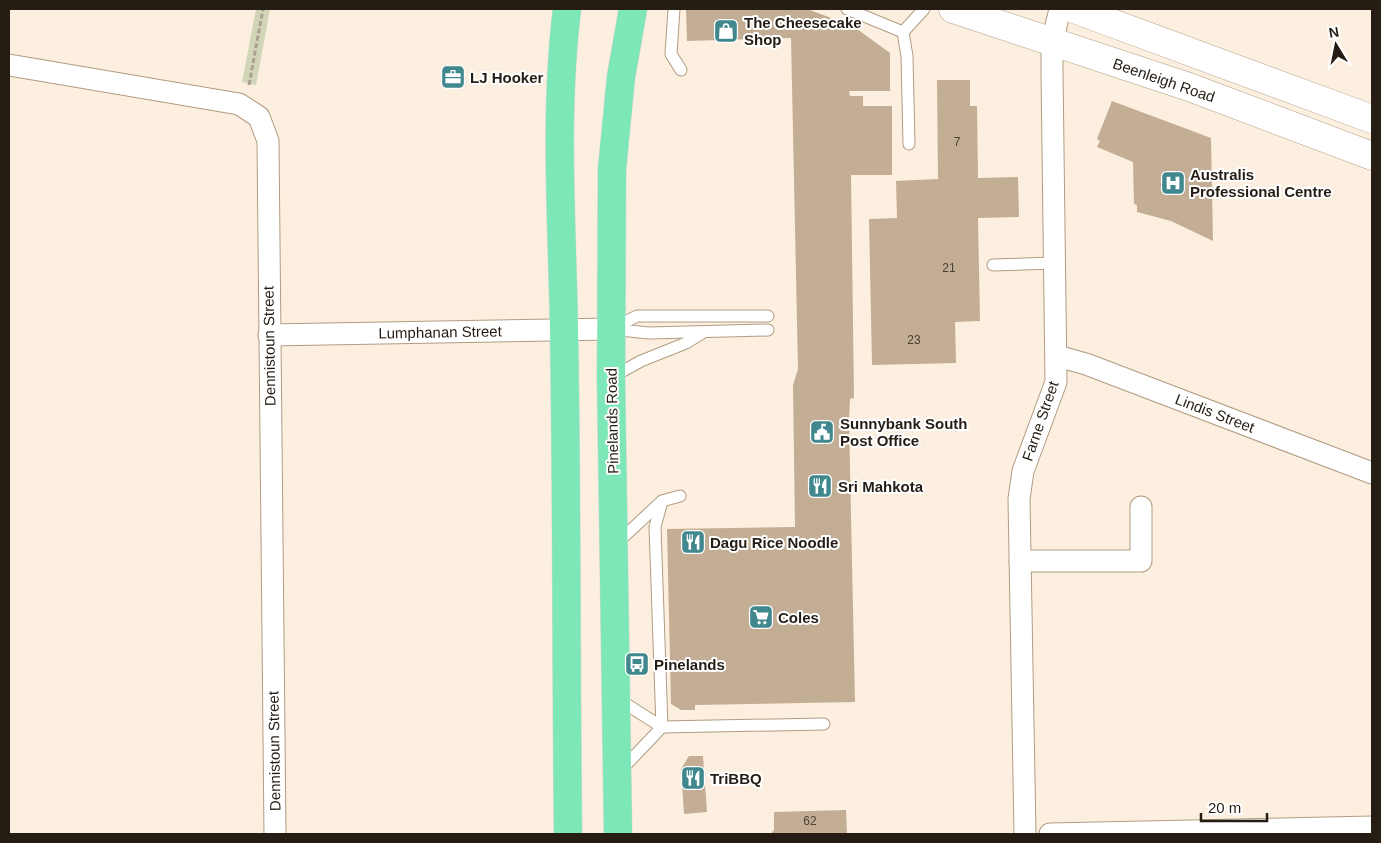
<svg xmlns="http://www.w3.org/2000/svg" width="1381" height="843" viewBox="0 0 1381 843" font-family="Helvetica,sans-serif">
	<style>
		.green { fill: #d2d6b9 }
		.building { fill: #c3ad94 }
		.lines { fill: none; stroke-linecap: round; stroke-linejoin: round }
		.service-casing { stroke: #b19c83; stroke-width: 13 }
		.minor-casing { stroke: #b19c83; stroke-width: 23 }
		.secondary-casing { stroke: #b19c83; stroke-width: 29 }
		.primary-casing { stroke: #d8d6d5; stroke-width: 29 }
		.path { stroke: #aba092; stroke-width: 3; stroke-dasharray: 5 2.5; stroke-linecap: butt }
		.service { stroke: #fff; stroke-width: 11 }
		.minor { stroke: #fff; stroke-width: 21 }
		.secondary { stroke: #fff; stroke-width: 28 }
		.primary { stroke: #7ee7b8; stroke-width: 28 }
		.labels { text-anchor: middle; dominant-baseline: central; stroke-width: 4; stroke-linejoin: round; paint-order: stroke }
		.number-label { font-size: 12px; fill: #4c4134 }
		.poi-label { font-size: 15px; font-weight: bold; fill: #251d14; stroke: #fff; text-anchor: start }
		.street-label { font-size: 15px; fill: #251d14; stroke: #fff }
	</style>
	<rect width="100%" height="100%" fill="#fdefdf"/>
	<polygon class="green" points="256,9 270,9 256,85 242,82"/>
	<g class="building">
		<polygon points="686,9 807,9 853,26 890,53 890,91 849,91 850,96 863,96 863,106 892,106 892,175 851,175 854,398 850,399 849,421 855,702 695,705 695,710 681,710 671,704 667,529 795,527 793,385 798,369 791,38 687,41"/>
		<polygon points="937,80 970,80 970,106 977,106 978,178 1018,177 1019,217 978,218 980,321 955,322 956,363 872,365 869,219 897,218 896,181 938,179"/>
		<polygon points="1112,101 1211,138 1213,241 1171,221 1137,212 1137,205 1134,204 1133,162 1097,147 1100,141 1097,139"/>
		<polygon points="689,756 703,756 707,812 684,814 681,769"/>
		<polygon points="846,810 847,834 771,834 774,830 774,812"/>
	</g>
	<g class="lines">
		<defs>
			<g id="service">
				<polyline points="674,9 671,54 681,70"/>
				<polyline points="847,9 903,32 924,9"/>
				<polyline points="903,32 907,56 909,144"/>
				<polyline points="993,265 1054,263"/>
				<polyline points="613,328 637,316 768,316"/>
				<polyline points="611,329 649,333 768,330"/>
				<polyline points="612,377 641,361 686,343 702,333"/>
				<polyline points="616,544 662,501 680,496"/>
				<polyline points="618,699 662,727 824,724"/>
				<polyline points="621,770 662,727 655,527 662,501"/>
			</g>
			<g id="minor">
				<polyline points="9,65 239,104 259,117 268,141 275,834"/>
				<polyline points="269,335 611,329"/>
				<polyline points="1057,356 1086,364 1372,473"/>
				<polyline points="1020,561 1141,561 1141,507"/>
				<polyline points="1025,834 1019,499 1023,471 1056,382 1052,71 1052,43 1060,9"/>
				<polyline points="1050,834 1372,827"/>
			</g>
			<g id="secondary">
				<polyline points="953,9 1189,87 1372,156"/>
				<polyline points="1074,9 1372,119"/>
			</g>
			<g id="primary">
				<path d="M567,9c-13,106 -5,212 -3,319 3,169 2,337 4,506"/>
				<polyline points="618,834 611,378 612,169 621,77 633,9"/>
			</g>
		</defs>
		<use href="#service" class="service-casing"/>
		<use href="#minor" class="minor-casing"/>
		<use href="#secondary" class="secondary-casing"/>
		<use href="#primary" class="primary-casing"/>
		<polyline class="path" points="249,85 263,9"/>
		<use href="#service" class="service"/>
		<use href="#minor" class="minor"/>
		<use href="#secondary" class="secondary"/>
		<use href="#primary" class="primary"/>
	</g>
	<defs>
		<symbol id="shop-square" viewBox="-11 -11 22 22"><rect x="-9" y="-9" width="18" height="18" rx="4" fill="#41888e" stroke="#fff"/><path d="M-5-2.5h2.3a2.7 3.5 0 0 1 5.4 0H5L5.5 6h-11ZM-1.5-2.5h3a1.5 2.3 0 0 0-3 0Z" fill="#fff"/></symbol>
		<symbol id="office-square" viewBox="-11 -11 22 22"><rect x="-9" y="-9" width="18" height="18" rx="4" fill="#41888e" stroke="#fff"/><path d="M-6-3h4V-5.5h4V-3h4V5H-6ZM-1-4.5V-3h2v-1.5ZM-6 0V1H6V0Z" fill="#fff"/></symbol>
		<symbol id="hospital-square" viewBox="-11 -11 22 22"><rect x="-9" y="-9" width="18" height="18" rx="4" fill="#41888e" stroke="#fff"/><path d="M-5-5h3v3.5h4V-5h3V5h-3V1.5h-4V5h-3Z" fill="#fff"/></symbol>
		<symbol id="civic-square" viewBox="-11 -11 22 22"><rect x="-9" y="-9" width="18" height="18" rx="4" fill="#41888e" stroke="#fff"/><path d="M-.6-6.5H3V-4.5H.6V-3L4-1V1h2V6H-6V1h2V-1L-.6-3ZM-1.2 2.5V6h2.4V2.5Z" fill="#fff"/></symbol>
		<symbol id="restaurant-square" viewBox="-11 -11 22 22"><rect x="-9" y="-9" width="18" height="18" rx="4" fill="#41888e" stroke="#fff"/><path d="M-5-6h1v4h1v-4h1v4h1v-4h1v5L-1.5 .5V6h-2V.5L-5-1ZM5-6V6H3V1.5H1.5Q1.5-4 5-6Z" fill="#fff"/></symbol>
		<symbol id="supermarket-square" viewBox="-11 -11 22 22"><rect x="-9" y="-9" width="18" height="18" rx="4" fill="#41888e" stroke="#fff"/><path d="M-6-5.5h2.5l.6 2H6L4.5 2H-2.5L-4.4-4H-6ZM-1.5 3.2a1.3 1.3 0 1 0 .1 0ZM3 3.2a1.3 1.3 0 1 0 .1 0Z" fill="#fff"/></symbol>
		<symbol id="bus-square" viewBox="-11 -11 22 22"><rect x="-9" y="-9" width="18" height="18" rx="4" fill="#41888e" stroke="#fff"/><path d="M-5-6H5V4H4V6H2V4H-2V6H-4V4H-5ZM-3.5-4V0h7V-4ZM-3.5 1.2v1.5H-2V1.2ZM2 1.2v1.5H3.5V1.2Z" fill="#fff"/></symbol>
	</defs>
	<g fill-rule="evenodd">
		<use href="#shop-square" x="712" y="17" width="28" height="28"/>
		<use href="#office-square" x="439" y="63" width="28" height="28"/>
		<use href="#hospital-square" x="1159" y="169" width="28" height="28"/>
		<use href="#civic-square" x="808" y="418" width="28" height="28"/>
		<use href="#restaurant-square" x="806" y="472" width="28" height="28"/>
		<use href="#restaurant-square" x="679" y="528" width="28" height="28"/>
		<use href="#supermarket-square" x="747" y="603" width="28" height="28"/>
		<use href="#bus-square" x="623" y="650" width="28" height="28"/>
		<use href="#restaurant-square" x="679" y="764" width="28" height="28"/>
	</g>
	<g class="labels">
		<g class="number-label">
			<text x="957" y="142">7</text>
			<text x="949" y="268">21</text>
			<text x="914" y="340">23</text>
			<text x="810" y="821">62</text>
		</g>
		<g class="poi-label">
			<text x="744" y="22">The Cheesecake<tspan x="744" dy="17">Shop</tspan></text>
			<text x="470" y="77">LJ Hooker</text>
			<text x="1190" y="174">Australis<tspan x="1190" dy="17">Professional Centre</tspan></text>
			<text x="840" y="423">Sunnybank South<tspan x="840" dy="17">Post Office</tspan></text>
			<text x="838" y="486">Sri Mahkota</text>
			<text x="710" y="542">Dagu Rice Noodle</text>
			<text x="778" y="617">Coles</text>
			<text x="654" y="664">Pinelands</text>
			<text x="710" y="778">TriBBQ</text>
		</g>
		<g class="street-label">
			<text transform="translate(1164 80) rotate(19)">Beenleigh Road</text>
			<text transform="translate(440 332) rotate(-1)">Lumphanan Street</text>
			<text transform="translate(269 346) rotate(-91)">Dennistoun Street</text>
			<text transform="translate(1215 413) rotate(21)">Lindis Street</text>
			<text transform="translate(612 421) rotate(-91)">Pinelands Road</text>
			<text transform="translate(1040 421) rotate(-71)">Farne Street</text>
			<text transform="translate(274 751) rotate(-91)">Dennistoun Street</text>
		</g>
	</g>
	<rect width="1381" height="843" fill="none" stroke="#251d14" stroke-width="20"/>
	<g transform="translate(1336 45) rotate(350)" stroke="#ffffff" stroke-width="4" paint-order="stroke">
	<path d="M0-4L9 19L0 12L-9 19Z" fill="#251d14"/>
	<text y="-8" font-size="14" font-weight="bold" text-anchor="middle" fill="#251d14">N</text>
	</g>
	<path d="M1201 813v8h66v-8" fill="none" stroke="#251d14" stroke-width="2.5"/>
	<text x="1208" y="813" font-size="15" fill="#251d14" stroke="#ffffff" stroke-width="4" paint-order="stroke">20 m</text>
</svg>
